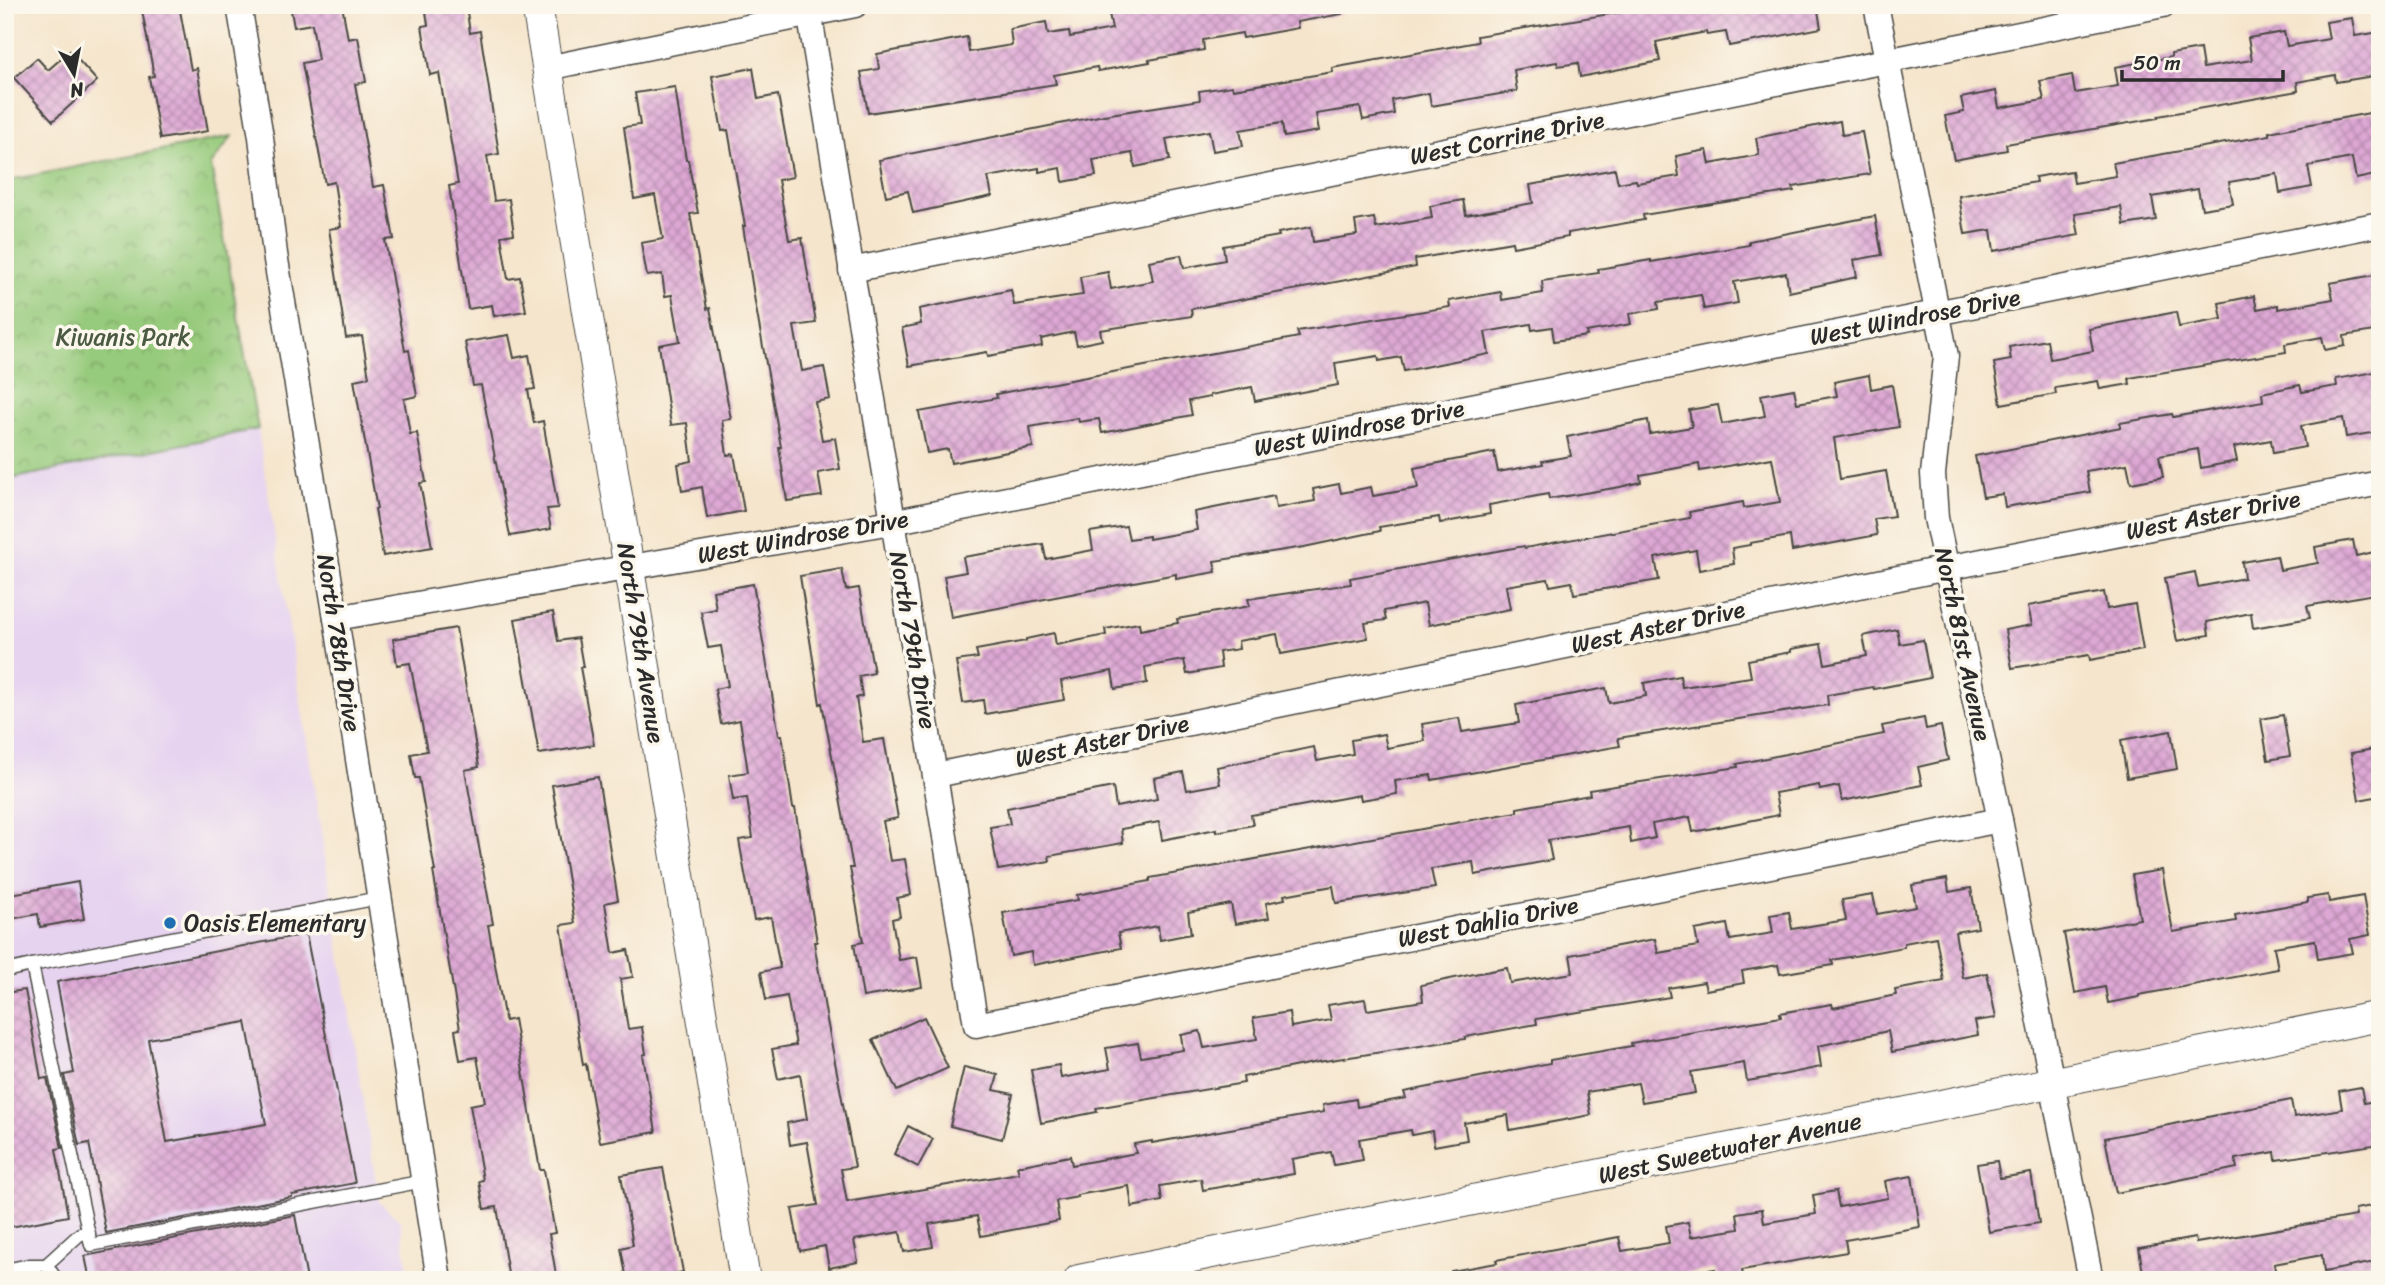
<svg xmlns="http://www.w3.org/2000/svg" width="2385" height="1285" viewBox="0 0 2385 1285" font-family="Sriracha,sans-serif">
	<style>
		.built { fill: #e6d3f0 }
		.park { fill: url(#park-crowns); stroke: #607a53; stroke-width: 2 }
		.building { fill: url(#building-cross-hatch); fill-rule: evenodd }
		.lines { fill: none; stroke-linecap: round; stroke-linejoin: round }
		.service-casing { stroke: #494743; stroke-width: 15 }
		.minor-casing { stroke: #494743; stroke-width: 27 }
		.tertiary-casing { stroke: #494743; stroke-width: 32 }
		.service { stroke: #fff; stroke-width: 12 }
		.minor { stroke: #fff; stroke-width: 24 }
		.tertiary { stroke: #fff; stroke-width: 30 }
		.poi-dot { fill: #1f6fb2; stroke: #fbf7ec; stroke-width: 2.5 }
		.labels { text-anchor: middle; dominant-baseline: central; stroke-width: 7; stroke-linejoin: round; paint-order: stroke }
		.street-label { font-size: 24px; fill: #2b2b2b; stroke: #fbf7ec }
		.park-label { font-size: 24px; fill: #4b5b43; stroke: #fbf7ec }
		.poi-label { font-size: 24px; fill: #2b2b2b; stroke: #fbf7ec; text-anchor: start }
	</style>
	<defs>
		<pattern id="park-crowns" width="20" height="18" patternUnits="userSpaceOnUse" patternTransform="scale(1.75)"><rect width="20" height="18" fill="#96ca7b"/><path d="M2 6a3 3 0 1 1 6 0M12 15a3 3 0 1 1 6 0" fill="none" stroke="#7ba465"/></pattern>
		<pattern id="building-cross-hatch" width="8" height="8" patternUnits="userSpaceOnUse" patternTransform="scale(1.75)"><rect width="8" height="8" fill="#dea8d5"/><path d="M0 0l8 8M0 8l8-8" fill="none" stroke="#b489ad"/></pattern>
	</defs>
	<rect width="100%" height="100%" fill="#fbf7ec"/>
	<filter id="ink" filterUnits="userSpaceOnUse"><feTurbulence type="fractalNoise" baseFrequency=".0143" numOctaves="2"/><feDisplacementMap in="SourceGraphic" scale="14" xChannelSelector="R" yChannelSelector="G"/><feConvolveMatrix kernelMatrix="1 2 1 2 8 2 1 2 1" color-interpolation-filters="sRGB"/></filter>
	<filter id="wash" filterUnits="userSpaceOnUse"><feTurbulence type="fractalNoise" baseFrequency=".00686" numOctaves="4" result="noise"/><feDisplacementMap in="SourceGraphic" scale="28" xChannelSelector="R" yChannelSelector="G"/><feGaussianBlur stdDeviation="1.57" result="paint"/><feColorMatrix in="noise" values="0 0 0 0 0 0 0 0 0 0 0 0 0 0 0 0 0 1.4 0 .05"/><feComposite in="paint" operator="in"/></filter>
	<g filter="url(#wash)">
		<rect width="100%" height="100%" fill="#f5e5cc"/>
		<polygon class="built" points="258,429 379,1202 400,1221 410,1280 5,1280 5,480"/>
		<polygon class="park" points="232,136 211,165 258,429 5,480 5,181"/>
		<g id="blocks">
			<g class="building">
				<polygon points="141,5 179,5 191,70 197,68 208,131 160,139 149,77 154,76"/>
				<polygon points="290,5 342,5 348,39 358,37 366,82 355,84 373,187 384,185 394,239 385,240 405,351 409,350 417,396 404,399 410,434 417,433 426,482 420,483 432,547 383,556 375,509 377,509 354,380 369,377 362,336 346,338 329,229 341,227 334,182 325,184 302,63 318,60 312,24 294,27"/>
				<polygon points="425,5 466,5 470,33 480,31 499,154 487,156 494,201 509,199 514,234 501,236 508,279 520,277 526,311 494,316 492,305 468,309 449,186 458,184 439,73 430,75 422,26 428,25"/>
				<polygon points="1124,5 1341,5 1342,14 1297,22 1298,28 1243,38 1242,33 1203,40 1204,50 1149,60 1150,62 1098,71 1097,67 1054,75 1056,84 868,113 861,72 879,69 877,54 967,37 969,52 1012,45 1010,29 1046,22 1048,34 1069,31 1070,37 1112,29 1108,8"/>
				<polygon points="1621,5 1817,5 1821,28 1729,46 1726,32 1707,35 1706,32 1656,42 1660,61 1580,77 1578,63 1558,66 1557,62 1514,70 1517,91 1431,106 1429,93 1392,100 1394,114 1363,120 1360,107 1316,114 1319,131 1284,137 1282,123 1240,130 1243,146 1213,151 1209,131 1166,139 1170,160 1135,167 1132,153 1093,160 1096,176 1063,182 1061,168 1039,172 1039,168 988,177 992,196 913,213 908,191 886,196 879,160 1104,115 1200,100 1199,91 1232,86 1233,89 1333,72 1332,68 1478,42 1477,36 1622,12"/>
				<polygon points="2352,18 2355,36 2380,32 2380,75 2336,82 2335,75 2297,82 2298,91 2158,116 2158,118 2006,144 2007,150 1954,160 1945,116 1964,112 1961,98 1996,91 1999,108 2044,100 2040,81 2072,75 2075,93 2118,86 2115,67 2171,57 2171,54 2200,49 2203,68 2252,60 2248,38 2284,32 2287,46 2329,39 2326,22"/>
				<polygon points="70,51 97,81 53,121 14,78 37,58 48,70"/>
				<polygon points="753,68 758,99 778,95 793,177 778,180 789,240 802,238 816,323 794,326 802,371 824,367 830,399 815,402 822,440 835,438 840,469 818,473 822,496 787,501 779,447 781,447 755,302 743,226 745,226 728,130 722,131 712,76"/>
				<polygon points="675,87 686,160 688,160 698,213 690,214 707,309 710,308 731,419 722,420 727,455 734,454 744,511 707,518 702,487 682,491 678,464 692,461 687,423 671,425 659,345 680,341 672,295 665,296 662,274 647,276 641,243 663,239 655,195 634,199 624,127 640,125 635,93"/>
				<polygon points="2380,111 2380,174 2356,179 2352,158 2308,166 2312,187 2280,193 2277,174 2229,182 2233,204 2202,209 2198,189 2152,197 2156,220 2124,225 2121,207 2075,214 2079,235 1994,251 1991,230 1965,234 1959,196 2036,182 2035,177 2072,171 2074,183 2116,176 2113,163 2270,135 2269,132"/>
				<polygon points="1840,121 1842,135 1862,132 1870,174 1793,187 1794,191 1643,215 1644,220 1568,233 1568,237 1513,247 1512,242 1415,259 1416,267 1191,309 1192,316 1100,330 1102,340 1077,345 1074,332 1041,339 1042,346 988,356 987,352 909,366 902,328 921,324 919,309 1011,290 1014,305 1083,295 1080,277 1108,272 1111,289 1153,281 1149,261 1181,255 1184,268 1225,260 1223,246 1279,236 1278,233 1311,227 1313,242 1357,235 1355,221 1374,218 1376,228 1432,218 1430,206 1463,200 1466,215 1533,203 1530,185 1615,169 1618,183 1636,180 1637,183 1679,176 1676,156 1707,150 1710,164 1759,155 1756,138"/>
				<polygon points="1875,216 1882,255 1854,260 1857,277 1789,292 1786,273 1734,282 1738,303 1704,309 1701,295 1658,302 1659,309 1629,314 1631,324 1586,332 1587,336 1554,341 1552,327 1532,330 1531,324 1485,332 1489,354 1404,371 1401,357 1379,361 1378,356 1335,363 1338,385 1255,401 1252,387 1210,395 1210,397 1189,401 1192,415 1102,433 1099,419 1079,422 1078,418 1030,427 1033,447 951,463 948,449 927,453 919,412 997,398 996,394 1299,337 1297,331 1450,307 1449,301 1501,292 1502,300 1543,293 1542,281 1599,273 1598,269 1651,260 1651,262 1749,245 1749,241"/>
				<polygon points="2380,274 2380,330 2344,336 2345,346 2325,350 2322,337 2285,344 2286,352 2129,378 2130,384 2100,389 2098,381 2055,388 2056,394 2001,404 1994,363 2011,360 2009,347 2047,340 2050,359 2093,351 2089,329 2176,312 2179,327 2222,319 2219,303 2254,296 2257,309 2278,305 2278,309 2333,299 2330,283"/>
				<polygon points="509,335 514,358 529,355 535,389 528,390 534,423 543,421 558,508 547,509 551,529 510,536 481,385 473,386 465,342"/>
				<polygon points="2380,371 2380,410 2375,411 2378,432 2346,437 2343,418 2301,426 2305,447 2273,453 2271,440 2234,447 2237,461 2201,468 2198,449 2159,456 2163,477 2131,483 2127,464 2086,471 2090,492 2005,507 2003,494 1983,497 1975,456 2121,427 2120,423 2172,414 2173,417 2263,401 2262,393 2300,385 2302,392 2337,386 2336,379"/>
				<polygon points="1869,375 1871,389 1892,385 1899,427 1834,438 1840,479 1886,471 1894,516 1874,519 1877,535 1792,551 1790,536 1750,543 1750,545 1732,548 1734,564 1699,570 1696,550 1655,558 1659,580 1574,594 1572,582 1550,586 1548,579 1506,586 1510,609 1429,625 1425,603 1384,611 1386,620 1365,623 1368,638 1281,654 1277,634 1238,641 1239,649 1219,652 1221,668 1187,674 1184,660 1145,667 1147,683 1115,689 1112,671 1061,681 1064,700 985,714 983,700 963,703 956,661 978,658 976,650 1026,641 1026,639 1054,633 1056,645 1106,635 1105,629 1139,623 1140,630 1178,623 1177,619 1250,606 1248,599 1351,584 1350,578 1524,546 1525,548 1690,518 1689,512 1743,502 1744,508 1780,502 1772,458 1700,471 1699,464 1640,475 1641,482 1620,487 1549,499 1548,494 1489,505 1490,514 1440,523 1439,517 1379,527 1380,531 1304,547 1214,561 1216,572 1176,579 1176,574 951,617 944,576 966,572 963,557 1043,544 1046,559 1093,550 1090,532 1126,526 1129,539 1149,536 1149,539 1197,530 1194,512 1274,496 1276,508 1315,501 1313,489 1339,484 1341,493 1371,487 1373,496 1418,488 1414,468 1494,452 1498,472 1543,464 1542,461 1571,456 1567,437 1648,420 1650,434 1692,427 1689,410 1718,405 1722,424 1765,416 1761,395 1794,389 1797,403 1837,396 1834,382"/>
				<polygon points="2353,540 2356,556 2374,552 2380,593 2307,606 2310,618 2253,628 2251,613 2207,622 2209,635 2177,641 2165,578 2195,572 2198,587 2244,578 2242,562 2277,556 2280,570 2318,563 2315,547"/>
				<polygon points="842,569 846,590 859,588 874,673 859,676 862,696 856,698 863,742 884,739 898,818 883,821 890,861 905,859 911,895 897,898 900,917 892,919 899,960 917,957 922,987 863,997 854,944 863,942 850,868 853,868 822,703 820,704 800,576"/>
				<polygon points="753,584 779,735 782,735 793,808 795,808 817,942 814,942 826,1015 855,1167 841,1169 847,1202 1019,1173 1017,1166 1070,1156 1072,1165 1136,1153 1134,1144 1152,1141 1152,1143 1324,1112 1323,1105 1356,1099 1357,1107 1406,1098 1404,1092 1550,1063 1550,1060 1632,1046 1631,1043 1781,1017 1780,1013 1832,1004 1833,1008 1896,995 1895,990 1944,981 1936,937 1904,943 1904,947 1832,960 1833,965 1780,974 1778,965 1742,971 1744,983 1706,990 1704,982 1668,988 1670,997 1536,1019 1537,1024 1465,1037 1465,1039 1318,1062 1243,1077 1244,1083 1096,1108 1097,1112 1041,1123 1031,1070 1059,1065 1061,1078 1110,1069 1106,1048 1138,1043 1141,1057 1183,1050 1181,1035 1200,1031 1204,1048 1257,1039 1253,1018 1289,1012 1291,1027 1331,1020 1328,1005 1365,999 1367,1010 1423,1001 1421,985 1474,974 1507,968 1510,983 1573,973 1570,955 1655,939 1658,953 1698,946 1695,930 1727,924 1730,940 1773,933 1770,915 1789,912 1792,929 1846,920 1842,900 1873,895 1877,914 1916,907 1912,885 1947,879 1949,892 1971,888 1978,928 1955,932 1963,978 1987,973 1996,1018 1975,1021 1978,1035 1892,1052 1888,1031 1818,1046 1821,1067 1772,1077 1747,1081 1744,1063 1691,1072 1695,1093 1642,1102 1638,1083 1587,1092 1591,1115 1510,1130 1508,1115 1464,1123 1467,1140 1434,1146 1432,1131 1412,1135 1411,1130 1359,1139 1363,1160 1334,1165 1331,1152 1292,1159 1294,1174 1203,1190 1201,1179 1160,1186 1162,1201 1132,1207 1129,1186 1077,1195 1078,1197 1056,1201 1059,1221 981,1236 977,1216 929,1224 933,1247 904,1252 900,1232 854,1240 858,1262 829,1268 825,1246 800,1251 792,1209 818,1205 807,1142 790,1145 787,1123 807,1119 800,1074 778,1079 772,1049 796,1045 787,996 766,1000 761,972 780,968 771,917 754,920 745,874 739,840 753,838 747,798 733,800 729,775 748,772 740,720 721,724 715,689 728,686 721,646 708,648 701,612 716,609 713,591"/>
				<polygon points="2104,592 2107,609 2135,604 2143,650 2090,660 2089,655 2012,668 2005,630 2032,625 2028,606"/>
				<polygon points="553,612 558,641 578,638 583,667 580,667 594,745 539,754 515,619"/>
				<polygon points="456,628 479,767 465,770 493,924 488,925 505,1021 514,1019 540,1170 544,1170 555,1233 549,1234 557,1280 509,1280 497,1207 484,1209 479,1181 483,1180 470,1105 485,1102 477,1057 460,1060 455,1030 460,1029 433,871 435,871 419,778 415,778 411,754 427,751 410,663 397,665 393,639"/>
				<polygon points="1897,629 1900,644 1923,640 1930,678 1874,689 1873,687 1827,695 1828,705 1618,738 1620,746 1432,780 1431,775 1395,781 1397,794 1361,800 1360,795 1251,815 1253,825 1216,832 1216,829 1162,840 1159,822 1121,829 1123,843 1049,856 1050,861 998,870 990,827 1010,824 1007,808 1113,787 1116,807 1157,799 1154,778 1183,772 1187,790 1220,784 1217,767 1314,747 1317,761 1353,754 1351,740 1384,734 1387,748 1425,741 1422,724 1459,718 1462,732 1519,723 1516,705 1606,688 1609,703 1646,696 1644,683 1680,676 1682,687 1751,677 1748,660 1791,652 1791,649 1821,644 1825,664 1867,656 1863,636"/>
				<polygon points="2283,715 2290,756 2268,760 2261,719"/>
				<polygon points="1924,718 1926,729 1941,726 1948,760 1918,767 1922,785 1842,801 1839,786 1820,790 1819,785 1775,793 1779,815 1693,832 1690,817 1652,824 1655,838 1631,843 1629,827 1548,840 1552,860 1475,875 1473,862 1431,869 1435,888 1336,903 1333,886 1284,895 1285,899 1266,903 1269,918 1235,924 1231,904 1188,912 1191,934 1160,940 1158,926 1118,933 1121,948 1033,965 1031,952 1011,956 1003,913 1078,900 1077,895 1150,881 1150,878 1517,812 1517,808 1590,795 1589,790 1738,767 1737,764 1884,734 1882,726"/>
				<polygon points="2171,731 2177,769 2127,778 2121,740"/>
				<polygon points="2380,748 2380,796 2359,800 2351,753"/>
				<polygon points="598,777 618,900 605,903 613,953 628,950 633,977 620,979 628,1029 642,1027 646,1054 643,1055 656,1132 600,1142 586,1064 583,1065 561,925 575,923 552,785"/>
				<polygon points="2162,870 2173,932 2236,921 2235,915 2308,902 2308,898 2328,895 2329,902 2363,896 2370,935 2350,939 2353,953 2318,959 2315,940 2274,947 2278,969 2139,995 2139,997 2108,1003 2105,987 2075,993 2064,933 2140,919 2132,875"/>
				<polygon points="78,882 84,919 40,927 38,914 5,920 5,895"/>
				<path d="M306,934l49,249 -63,12v2l-186,36 -17,-90 -10,2 -15,-70 10,-2 -17,-91zM246,1022l20,102 -99,18 -19,-103z"/>
				<polygon points="25,990 41,1079 47,1078 62,1148 56,1149 68,1216 5,1228 5,993"/>
				<polygon points="924,1017 948,1068 897,1091 873,1040"/>
				<polygon points="964,1067 998,1075 994,1090 1013,1094 1002,1139 950,1126"/>
				<polygon points="2361,1087 2364,1103 2380,1100 2380,1144 2276,1160 2275,1152 2235,1159 2237,1168 2116,1193 2105,1138 2291,1100 2294,1117 2342,1109 2339,1091"/>
				<polygon points="908,1126 933,1139 918,1167 894,1154"/>
				<polygon points="1997,1161 2000,1178 2031,1173 2039,1223 1989,1232 1977,1164"/>
				<polygon points="663,1168 683,1272 674,1274 675,1280 627,1280 621,1248 633,1245 621,1175"/>
				<polygon points="1912,1176 1920,1227 1845,1240 1847,1252 1742,1270 1744,1280 1717,1280 1715,1269 1653,1280 1452,1280 1451,1271 1497,1263 1496,1260 1619,1237 1622,1251 1669,1243 1666,1226 1688,1222 1691,1237 1739,1229 1737,1213 1762,1209 1764,1223 1816,1214 1813,1195 1836,1191 1839,1207 1888,1198 1885,1181"/>
				<polygon points="2377,1205 2380,1220 2380,1261 2324,1272 2322,1255 2274,1264 2277,1280 2144,1280 2139,1248 2195,1238 2196,1243 2356,1216 2355,1209"/>
				<polygon points="295,1215 307,1280 90,1280 85,1256"/>
			</g>
		</g>
	</g>
	<g filter="url(#ink)">
		<use href="#blocks" fill-opacity="0" stroke="#494743" stroke-width="2"/>
		<g class="lines">
			<defs>
				<g id="service">
					<polyline points="379,898 32,965 91,1245 424,1181"/>
					<polyline points="5,971 32,965"/>
					<polyline points="46,1265 80,1234 89,1233"/>
					<polyline points="5,1270 29,1265 46,1265 57,1280"/>
				</g>
				<g id="minor">
					<polyline points="239,5 261,137 275,254 336,618 439,1280"/>
					<polyline points="808,5 976,1025 2000,820"/>
					<polyline points="1876,5 1946,356 1933,474 1936,518 2000,820 2091,1280"/>
					<polyline points="547,68 855,5"/>
					<polyline points="851,270 2163,5"/>
					<polyline points="336,618 892,522 2380,224"/>
					<polyline points="936,775 1947,568 2380,483"/>
				</g>
				<g id="tertiary">
					<polyline points="537,5 745,1280"/>
					<polyline points="1079,1280 2380,1016"/>
				</g>
			</defs>
			<use href="#service" class="service-casing"/>
			<use href="#minor" class="minor-casing"/>
			<use href="#tertiary" class="tertiary-casing"/>
			<use href="#service" class="service"/>
			<use href="#minor" class="minor"/>
			<use href="#tertiary" class="tertiary"/>
		</g>
	</g>
	<circle class="poi-dot" cx="170" cy="923" r="7"/>
	<g class="labels">
		<g class="street-label">
			<text transform="translate(1507 138) rotate(-11)">West Corrine Drive</text>
			<text transform="translate(1915 317) rotate(-11)">West Windrose Drive</text>
			<text transform="translate(1359 428) rotate(-11)">West Windrose Drive</text>
			<text transform="translate(2213 515) rotate(-11)">West Aster Drive</text>
			<text transform="translate(803 537) rotate(-10)">West Windrose Drive</text>
			<text transform="translate(1658 627) rotate(-12)">West Aster Drive</text>
			<text transform="translate(913 640) rotate(80)">North 79th Drive</text>
			<text transform="translate(339 643) rotate(81)">North 78th Drive</text>
			<text transform="translate(641 643) rotate(81)">North 79th Avenue</text>
			<text transform="translate(1963 644) rotate(78)">North 81st Avenue</text>
			<text transform="translate(1102 741) rotate(-12)">West Aster Drive</text>
			<text transform="translate(1488 922) rotate(-11)">West Dahlia Drive</text>
			<text transform="translate(1730 1148) rotate(-12)">West Sweetwater Avenue</text>
		</g>
		<g class="park-label">
			<text x="123" y="337">Kiwanis Park</text>
		</g>
		<g class="poi-label">
			<text x="184" y="923">Oasis Elementary</text>
		</g>
	</g>
	<rect width="2385" height="1285" fill="none" stroke="#fbf7ec" stroke-width="28"/>
	<g transform="translate(74 74) rotate(170)" stroke="#fbf7ec" stroke-width="5" paint-order="stroke">
	<path d="M0-5L12 26L0 18L-12 26Z" fill="#2b2b2b"/>
	<text y="-10" font-size="19" font-weight="bold" text-anchor="middle" fill="#2b2b2b">N</text>
	</g>
	<path d="M2122 70v10h161v-10" fill="none" stroke="#2b2b2b" stroke-width="3.5"/>
	<text x="2133" y="70" font-size="21" fill="#2b2b2b" stroke="#fbf7ec" stroke-width="5" paint-order="stroke">50 m</text>
</svg>
